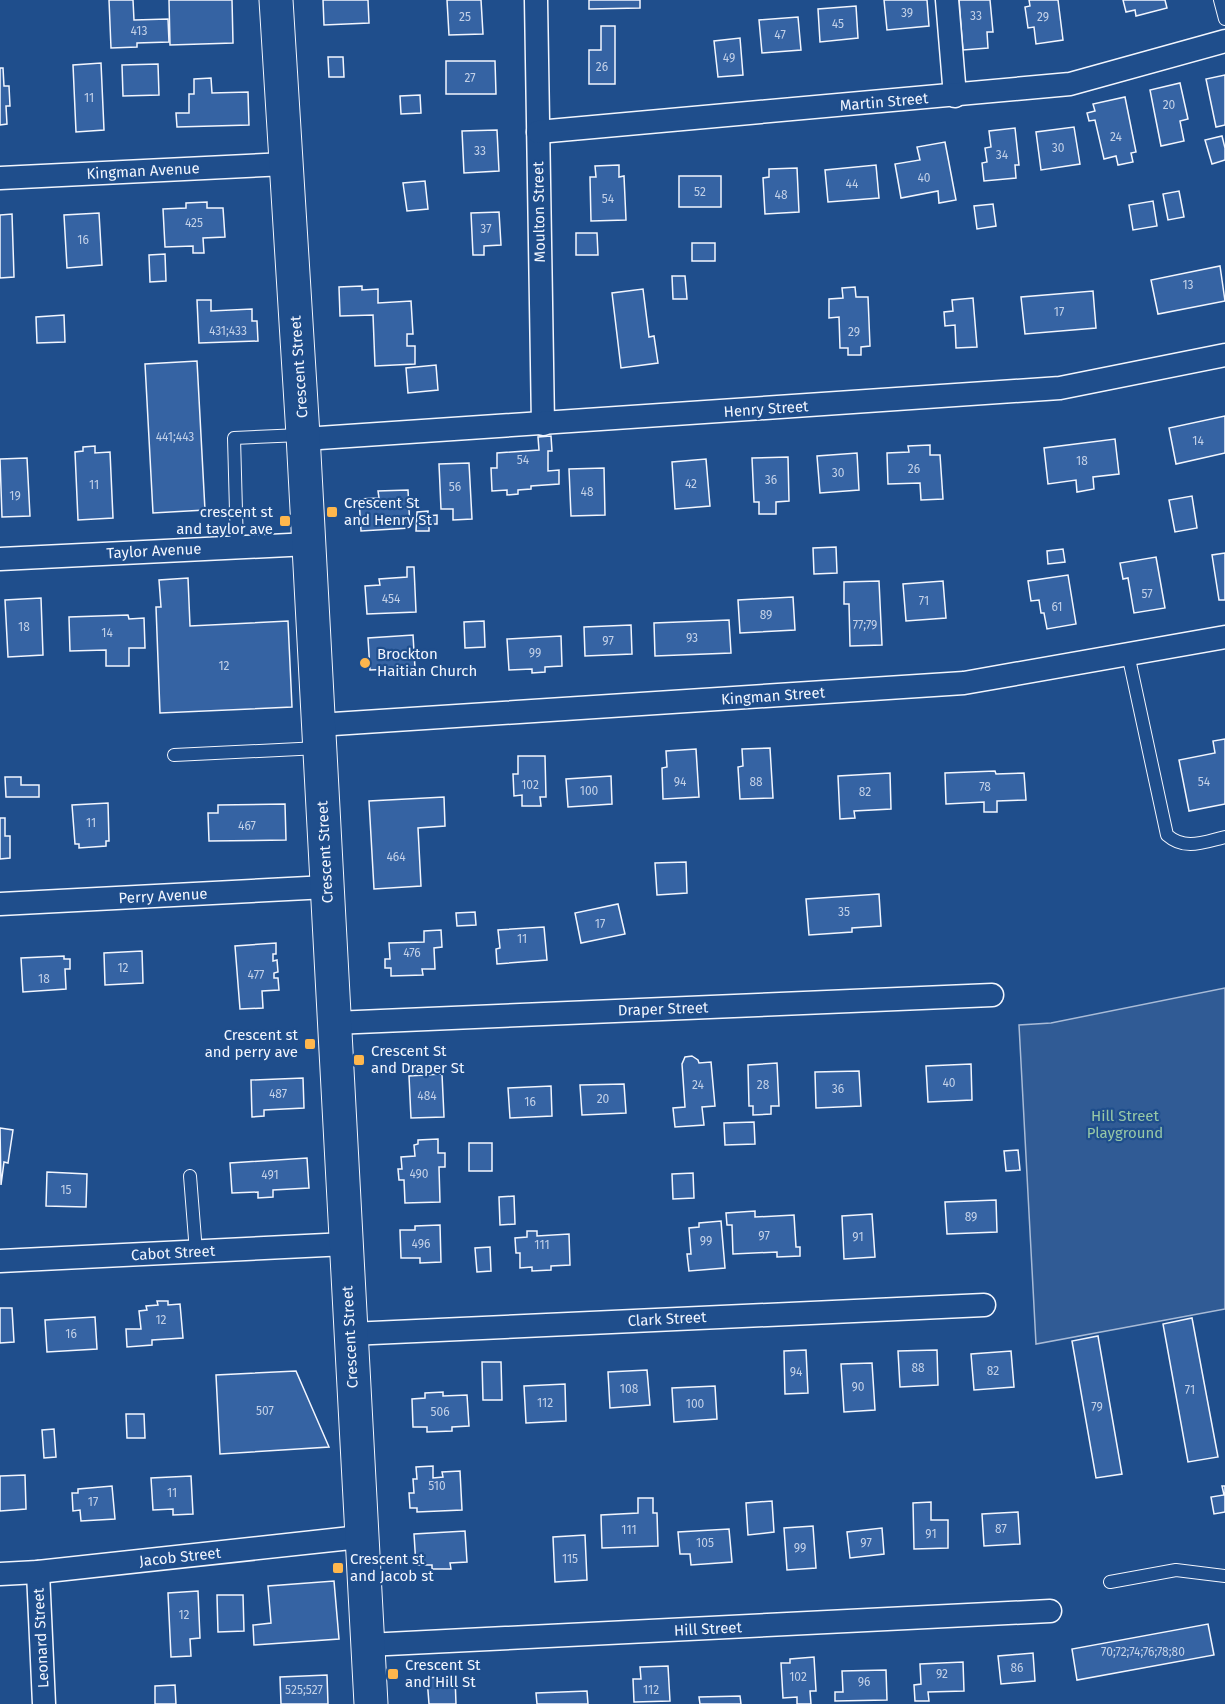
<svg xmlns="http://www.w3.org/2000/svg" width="1225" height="1704" viewBox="0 0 1225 1704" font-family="'Fira Sans',sans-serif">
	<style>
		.built { fill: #305b95; stroke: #a8bbd7; stroke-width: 1.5 }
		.building { fill: #3563a3; stroke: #f2f6ff; stroke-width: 1.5 }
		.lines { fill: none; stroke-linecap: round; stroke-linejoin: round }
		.service-casing { stroke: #f2f6ff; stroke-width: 14 }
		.minor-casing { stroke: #f2f6ff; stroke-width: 25 }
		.secondary-casing { stroke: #f2f6ff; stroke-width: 35 }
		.service { stroke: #1f4e8c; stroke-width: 12 }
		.minor { stroke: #1f4e8c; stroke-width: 22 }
		.secondary { stroke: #1f4e8c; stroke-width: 33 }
		.poi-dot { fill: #ffb74d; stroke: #1f4e8c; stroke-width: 2 }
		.labels { text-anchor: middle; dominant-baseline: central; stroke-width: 4.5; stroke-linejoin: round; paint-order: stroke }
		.number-label { font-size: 12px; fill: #c3d1e8 }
		.street-label { font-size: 15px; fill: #f2f6ff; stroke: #1f4e8c }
		.poi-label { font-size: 15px; fill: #f2f6ff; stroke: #1f4e8c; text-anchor: start }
		.park-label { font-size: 15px; fill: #97c8a6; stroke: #1f4e8c }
	</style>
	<rect width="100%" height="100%" fill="#1f4e8c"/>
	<polygon class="built" points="1225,988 1225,1309 1036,1344 1019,1025 1051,1023"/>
	<g class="building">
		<polygon points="109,0 133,0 134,20 168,19 169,42 137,43 137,47 111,48"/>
		<polygon points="169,0 232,0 233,43 170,45"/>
		<polygon points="323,0 368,0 369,23 324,25"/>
		<polygon points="447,0 481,0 483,34 449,35"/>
		<polygon points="589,0 640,0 640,8 589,9"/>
		<polygon points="884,0 927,0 929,26 887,30"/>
		<polygon points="959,0 990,0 993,32 987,32 988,48 963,50"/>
		<polygon points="1029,0 1058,0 1063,40 1036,44 1034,27 1028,28 1025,7 1030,6"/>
		<polygon points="1123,0 1165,0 1167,8 1136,16 1135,10 1126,12"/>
		<polygon points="856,6 858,38 820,42 818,9"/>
		<polygon points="798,17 801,50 762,53 759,20"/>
		<polygon points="601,26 615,26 615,84 589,84 589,50 601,50"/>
		<polygon points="740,38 743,75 718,77 714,41"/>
		<polygon points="328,57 343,57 344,77 329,77"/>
		<polygon points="446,61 495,61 496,94 446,94"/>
		<polygon points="101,63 104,130 76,132 73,65"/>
		<polygon points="158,64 159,95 123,96 122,65"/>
		<polygon points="0,68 3,68 4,86 9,86 10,106 6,106 7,124 0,125"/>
		<polygon points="1225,75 1225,125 1216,127 1206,79"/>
		<polygon points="211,78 212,93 248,92 249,125 177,127 176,113 189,113 189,94 194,94 194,79"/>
		<polygon points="1180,83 1188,119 1180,121 1184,141 1161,146 1150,90"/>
		<polygon points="420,95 421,113 401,114 400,96"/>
		<polygon points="1125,97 1136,152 1131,153 1133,162 1118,165 1116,156 1104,159 1095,120 1089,121 1087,113 1095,111 1093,104"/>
		<polygon points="1074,127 1080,164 1041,170 1036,132"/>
		<polygon points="1015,128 1019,165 1015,165 1016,178 984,181 982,163 987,162 985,148 991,147 989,131"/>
		<polygon points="497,130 499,171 464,173 462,131"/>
		<polygon points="1222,136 1225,148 1225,160 1212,164 1205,140"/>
		<polygon points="945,142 956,200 939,203 938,191 901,198 895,164 920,160 917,147"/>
		<polygon points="619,165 619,177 624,176 626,220 591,221 590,177 596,177 595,166"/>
		<polygon points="876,165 879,198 828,202 825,170"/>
		<polygon points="797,168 799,212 765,214 763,178 769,177 769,169"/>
		<rect x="679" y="176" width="42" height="31"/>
		<polygon points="425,181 428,209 407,211 403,183"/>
		<polygon points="1179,191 1184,217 1168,220 1163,194"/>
		<polygon points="1153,201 1157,226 1133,230 1129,205"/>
		<polygon points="207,202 207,208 223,208 225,237 203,238 204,253 193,253 193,246 165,247 163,209 186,208 186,203"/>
		<polygon points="993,204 996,226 977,229 974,206"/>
		<polygon points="499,212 501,245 484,246 484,255 473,255 471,213"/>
		<polygon points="99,213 102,265 67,268 64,215"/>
		<polygon points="12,214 14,277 0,278 0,215"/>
		<polygon points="576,233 597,233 598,255 576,255"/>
		<rect x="692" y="243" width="23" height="18"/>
		<polygon points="165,254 166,281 150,282 149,255"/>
		<polygon points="1220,266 1225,301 1158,314 1151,280"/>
		<polygon points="672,276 685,276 687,299 673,299"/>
		<polygon points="362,286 362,290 378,289 378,303 411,301 413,334 407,334 407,346 415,346 415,364 375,366 373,315 340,316 339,287"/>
		<polygon points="855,287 856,297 868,297 870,346 861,347 861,355 848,355 848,348 840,348 839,317 829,318 829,299 843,298 842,288"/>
		<polygon points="643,289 649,337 654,336 658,363 621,368 612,293"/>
		<polygon points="1093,291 1096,328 1025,334 1021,297"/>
		<polygon points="973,298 977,347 956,348 955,325 945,326 944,312 953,311 952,300"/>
		<polygon points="197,300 211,300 211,311 252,309 252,321 257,321 258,341 199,343"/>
		<polygon points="64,315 65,342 37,343 36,317"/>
		<polygon points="197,361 205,510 153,513 145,364"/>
		<polygon points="436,365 438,390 408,393 406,368"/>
		<polygon points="1225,416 1225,453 1176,464 1169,428"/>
		<polygon points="551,436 552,451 548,451 548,471 559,470 559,484 531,486 531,489 518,490 518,494 507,495 507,490 492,491 491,468 497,468 497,453 539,450 538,437"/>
		<polygon points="1115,439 1119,474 1093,477 1094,489 1077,492 1076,480 1048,484 1044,448"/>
		<polygon points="930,445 930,455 940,455 943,499 921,500 920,483 888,484 887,453 909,452 908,446"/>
		<polygon points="95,446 95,453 110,452 113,518 78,520 75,452 83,451 83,447"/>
		<polygon points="857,453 859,490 820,493 817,456"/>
		<polygon points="788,457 789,501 776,502 776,514 759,514 759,502 754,502 752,458"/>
		<polygon points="27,458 30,516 2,517 0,459"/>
		<polygon points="706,459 710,506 675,509 672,462"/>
		<polygon points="469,463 472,519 453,520 453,509 441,509 439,464"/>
		<polygon points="604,468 605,515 571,516 569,469"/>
		<polygon points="408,490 410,528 361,531 359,499 379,498 378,491"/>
		<polygon points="1192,496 1197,528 1175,532 1169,500"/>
		<polygon points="428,511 428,516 437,515 437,524 429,524 429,531 416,531 417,512"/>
		<polygon points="836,547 837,573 814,574 813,548"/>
		<polygon points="1063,549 1065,562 1048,564 1047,551"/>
		<polygon points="1225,553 1225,600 1219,600 1212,555"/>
		<polygon points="1156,557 1165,608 1134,613 1128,578 1123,579 1120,563"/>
		<polygon points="407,567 414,567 416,612 367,614 365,586 380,585 379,579 407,577"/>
		<polygon points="1068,575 1076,624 1047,629 1044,613 1041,613 1039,600 1031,601 1028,581"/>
		<polygon points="188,578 190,626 288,621 292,707 160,713 156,607 161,607 159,580"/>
		<polygon points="879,581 882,645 850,646 849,604 844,604 844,582"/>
		<polygon points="943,581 946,618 906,621 903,584"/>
		<polygon points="793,597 795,630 740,633 738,600"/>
		<polygon points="41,598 43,655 8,657 5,600"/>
		<polygon points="128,615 129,619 144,618 145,648 129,648 129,666 106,666 106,650 70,651 69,617"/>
		<polygon points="729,620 731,653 655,656 654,623"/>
		<polygon points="484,621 485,647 465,648 464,622"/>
		<polygon points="631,625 632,654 585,656 584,627"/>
		<polygon points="413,635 415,668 370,670 368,638"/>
		<polygon points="561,636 562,666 545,667 545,672 532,673 532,669 509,670 507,639"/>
		<polygon points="1225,739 1225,804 1189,811 1179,760 1215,753 1213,741"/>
		<polygon points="770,748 773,798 740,799 738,767 743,766 742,749"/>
		<polygon points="696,749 699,797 663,799 662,768 667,767 666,751"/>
		<polygon points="518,756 545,756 546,797 540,797 541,806 522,806 522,795 514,796 513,774 518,774"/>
		<polygon points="995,771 996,774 1024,773 1026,800 997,801 997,812 984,812 984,802 946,804 945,773"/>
		<polygon points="890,773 891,809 854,811 855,818 840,819 838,776"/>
		<polygon points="611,776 612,804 568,807 566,779"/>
		<polygon points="5,777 21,777 21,785 39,785 39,797 6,797"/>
		<polygon points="444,797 445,826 418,828 421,886 374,889 369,801"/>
		<polygon points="108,803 109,841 106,841 106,846 79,848 79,844 75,844 72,805"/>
		<polygon points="285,804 286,840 209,841 208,813 218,813 218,805"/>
		<polygon points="0,818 5,818 5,836 10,836 10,858 0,859"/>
		<polygon points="686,862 687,893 657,895 655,863"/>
		<polygon points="879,894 881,926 852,928 852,932 809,935 806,899"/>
		<polygon points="618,904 625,934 581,943 575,913"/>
		<polygon points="475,912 476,925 457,926 456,913"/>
		<polygon points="544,927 547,960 497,964 496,949 500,948 498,930"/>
		<polygon points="441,930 442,947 434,948 435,969 422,969 423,975 391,976 391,968 385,968 385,959 390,959 389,943 424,942 424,931"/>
		<polygon points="276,943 276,954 273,954 273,961 277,960 278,972 274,973 274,978 278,978 279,990 262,991 263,1008 240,1009 235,946"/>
		<polygon points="142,951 143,983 105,985 104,953"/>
		<polygon points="64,956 64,959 70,959 70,969 65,969 66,989 23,992 21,958"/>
		<polygon points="692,1056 698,1060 699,1063 711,1062 715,1106 702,1107 704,1125 675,1127 673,1108 685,1107 682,1064 685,1057"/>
		<polygon points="777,1063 779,1106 771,1106 771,1114 753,1115 753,1106 749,1106 748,1065"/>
		<polygon points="971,1064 972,1100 928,1102 926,1066"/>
		<polygon points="859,1071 861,1106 816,1108 815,1072"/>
		<polygon points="442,1074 444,1117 411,1118 409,1076"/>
		<polygon points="303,1078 304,1108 264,1110 264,1116 252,1117 251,1080"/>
		<polygon points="624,1084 626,1113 582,1115 580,1085"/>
		<polygon points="551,1086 552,1116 510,1118 508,1088"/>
		<polygon points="754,1122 755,1144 725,1145 724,1123"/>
		<polygon points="0,1128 13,1130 8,1163 4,1162 1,1185"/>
		<polygon points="438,1139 438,1153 445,1153 445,1167 439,1167 440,1202 405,1203 404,1180 399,1180 398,1169 402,1169 401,1157 415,1156 414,1145 418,1144 418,1140"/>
		<rect x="469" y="1143" width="23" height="28"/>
		<polygon points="1018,1150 1020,1170 1006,1171 1004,1151"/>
		<polygon points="307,1158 309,1188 273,1190 273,1197 258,1198 258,1192 232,1193 230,1163"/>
		<polygon points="47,1172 87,1174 86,1207 46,1206"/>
		<polygon points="693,1173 694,1198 673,1199 672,1174"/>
		<polygon points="514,1196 515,1224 500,1225 499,1197"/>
		<polygon points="996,1200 997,1232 947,1234 945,1202"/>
		<polygon points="755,1211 755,1217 794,1215 796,1247 800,1247 800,1256 777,1257 777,1252 733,1254 732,1225 727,1225 726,1213"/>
		<polygon points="872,1214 875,1257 844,1259 842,1216"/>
		<polygon points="721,1221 725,1268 689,1271 687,1254 691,1254 689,1228 699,1227 699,1223"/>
		<polygon points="440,1225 441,1262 420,1263 420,1258 401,1258 400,1230 415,1230 415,1226"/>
		<polygon points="527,1231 537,1231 537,1236 569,1234 570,1265 551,1266 551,1270 532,1271 532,1267 520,1268 520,1253 516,1253 515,1238 527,1237"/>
		<polygon points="490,1247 491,1271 477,1272 475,1248"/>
		<polygon points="157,1301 168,1301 168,1305 180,1304 183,1338 152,1340 152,1345 127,1347 126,1329 141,1329 139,1311 147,1310 146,1306 158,1305"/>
		<polygon points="0,1308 12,1308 14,1342 0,1343"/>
		<polygon points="95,1317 97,1349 47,1352 45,1320"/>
		<polygon points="1192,1318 1218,1457 1188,1462 1163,1324"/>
		<polygon points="1098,1336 1122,1474 1096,1478 1072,1341"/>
		<polygon points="806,1350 808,1393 785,1394 784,1351"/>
		<polygon points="937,1350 938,1385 900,1387 898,1351"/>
		<polygon points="1011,1351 1014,1387 974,1390 971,1354"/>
		<polygon points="482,1362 501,1362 502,1400 483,1400"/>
		<polygon points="872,1363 875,1410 844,1412 841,1364"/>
		<polygon points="647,1370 650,1405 610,1408 608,1372"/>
		<polygon points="296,1371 329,1447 220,1454 216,1375"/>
		<polygon points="565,1384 566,1421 526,1423 524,1386"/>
		<polygon points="715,1386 717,1419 674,1422 672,1388"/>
		<polygon points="443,1392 443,1396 467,1395 469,1426 452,1427 452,1431 427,1432 427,1427 413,1427 412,1399 425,1398 425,1393"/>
		<polygon points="126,1414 144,1414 145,1438 127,1438"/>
		<polygon points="54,1429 56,1457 44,1458 42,1430"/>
		<polygon points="433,1466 433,1478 443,1477 442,1472 460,1471 462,1510 417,1512 417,1508 410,1508 409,1493 414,1493 413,1479 417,1479 416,1467"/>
		<polygon points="25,1475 26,1509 0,1511 0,1476"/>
		<polygon points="191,1476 193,1514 173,1515 173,1509 153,1510 151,1478"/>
		<polygon points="112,1486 115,1519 81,1521 80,1510 73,1511 72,1493 78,1493 78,1489"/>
		<polygon points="1222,1486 1225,1486 1225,1512 1214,1514 1211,1497 1224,1495"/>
		<polygon points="638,1498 653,1498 653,1513 657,1513 658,1546 602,1548 601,1515 638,1513"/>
		<polygon points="772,1501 774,1532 748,1535 746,1503"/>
		<polygon points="931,1502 931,1520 948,1520 948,1548 914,1549 913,1503"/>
		<polygon points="1018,1512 1020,1544 984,1546 982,1514"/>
		<polygon points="813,1526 816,1568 787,1570 784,1528"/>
		<polygon points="882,1528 884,1554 850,1558 847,1532"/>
		<polygon points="729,1529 732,1562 691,1565 690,1554 680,1554 678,1532"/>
		<polygon points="465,1531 467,1562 450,1563 451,1569 432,1569 432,1565 416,1565 414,1534"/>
		<polygon points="585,1535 587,1580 555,1582 553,1537"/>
		<polygon points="334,1581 339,1639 254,1645 253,1625 271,1623 268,1586"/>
		<polygon points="198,1591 200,1638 190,1639 191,1656 171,1657 168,1593"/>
		<polygon points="217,1595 243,1595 244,1631 218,1632"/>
		<polygon points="1208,1624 1214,1655 1077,1680 1072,1649"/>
		<polygon points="1033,1653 1035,1681 1001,1684 998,1656"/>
		<polygon points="814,1657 816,1691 810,1691 811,1704 797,1704 797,1697 783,1698 781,1663 790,1663 790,1659"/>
		<polygon points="963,1662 964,1691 928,1692 929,1701 915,1701 914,1685 921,1684 920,1664"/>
		<polygon points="668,1666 670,1701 634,1702 633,1679 641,1679 640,1667"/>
		<polygon points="886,1670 887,1700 835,1701 835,1692 843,1692 842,1671"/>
		<polygon points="327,1675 328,1704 281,1704 280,1677"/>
		<polygon points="455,1676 456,1704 429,1704 427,1678"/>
		<polygon points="175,1685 176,1704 155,1704 155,1686"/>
		<polygon points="587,1691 588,1704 537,1704 536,1693"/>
		<polygon points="740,1696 741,1704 700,1704 699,1697"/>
	</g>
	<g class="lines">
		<defs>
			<g id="service">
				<polyline points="1220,0 1225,19"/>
				<polyline points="237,547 234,438 301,435"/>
				<path d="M1128,654l39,181c18,16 37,7 58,2"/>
				<polyline points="174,755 319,748"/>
				<polyline points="190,1176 196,1252"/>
				<polyline points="1110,1582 1176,1570 1225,1576"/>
			</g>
			<g id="minor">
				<polyline points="536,0 543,424"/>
				<polyline points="947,0 955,96"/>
				<polyline points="538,132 1070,84 1225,41"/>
				<polyline points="0,178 286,164"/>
				<polyline points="304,439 1060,388 1225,355"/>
				<polyline points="0,559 309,544"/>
				<polyline points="318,725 964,683 1225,637"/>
				<polyline points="0,904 327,887"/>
				<polyline points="334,1023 992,995"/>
				<polyline points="0,1261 346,1244"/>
				<polyline points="350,1334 984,1305"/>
				<polyline points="38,1572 44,1704"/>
				<polyline points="0,1574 38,1572 360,1537"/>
				<polyline points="367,1645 1050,1611"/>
			</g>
			<polyline id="secondary" points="276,0 303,435 371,1704"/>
		</defs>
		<use href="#service" class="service-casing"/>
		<use href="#minor" class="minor-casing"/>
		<use href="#secondary" class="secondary-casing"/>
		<use href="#service" class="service"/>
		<use href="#minor" class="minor"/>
		<use href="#secondary" class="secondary"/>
	</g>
	<g class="poi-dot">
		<rect x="326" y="506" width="12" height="12" rx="3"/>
		<rect x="279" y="515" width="12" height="12" rx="3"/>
		<circle cx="365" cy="663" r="6"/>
		<rect x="304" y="1038" width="12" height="12" rx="3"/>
		<rect x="353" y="1054" width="12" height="12" rx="3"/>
		<rect x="332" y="1562" width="12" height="12" rx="3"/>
		<rect x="387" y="1668" width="12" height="12" rx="3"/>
	</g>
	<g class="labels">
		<g class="number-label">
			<text x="907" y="13">39</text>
			<text x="976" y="16">33</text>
			<text x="465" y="17">25</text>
			<text x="1043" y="17">29</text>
			<text x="838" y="24">45</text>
			<text x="139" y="31">413</text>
			<text x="780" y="35">47</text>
			<text x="729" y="58">49</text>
			<text x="602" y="67">26</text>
			<text x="470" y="78">27</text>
			<text x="89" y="98">11</text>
			<text x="1169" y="105">20</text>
			<text x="1116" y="137">24</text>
			<text x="1058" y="148">30</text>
			<text x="480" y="151">33</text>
			<text x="1002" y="155">34</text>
			<text x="924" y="178">40</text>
			<text x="852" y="184">44</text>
			<text x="700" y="192">52</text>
			<text x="781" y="195">48</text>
			<text x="608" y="199">54</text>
			<text x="194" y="223">425</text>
			<text x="486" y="229">37</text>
			<text x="83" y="240">16</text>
			<text x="1188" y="285">13</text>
			<text x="1059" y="312">17</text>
			<text x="228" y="331">431;433</text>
			<text x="854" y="332">29</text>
			<text x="175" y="437">441;443</text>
			<text x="1198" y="441">14</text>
			<text x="523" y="460">54</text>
			<text x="1082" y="461">18</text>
			<text x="914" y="469">26</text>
			<text x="838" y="473">30</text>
			<text x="771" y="480">36</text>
			<text x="691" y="484">42</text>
			<text x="94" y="485">11</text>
			<text x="455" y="487">56</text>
			<text x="587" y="492">48</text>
			<text x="15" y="496">19</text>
			<text x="1147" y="594">57</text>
			<text x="391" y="599">454</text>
			<text x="924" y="601">71</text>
			<text x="1057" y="607">61</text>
			<text x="766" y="615">89</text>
			<text x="865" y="625">77;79</text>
			<text x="24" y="627">18</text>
			<text x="107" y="633">14</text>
			<text x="692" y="638">93</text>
			<text x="608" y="641">97</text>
			<text x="535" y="653">99</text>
			<text x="224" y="666">12</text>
			<text x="680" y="782">94</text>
			<text x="756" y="782">88</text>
			<text x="1204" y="782">54</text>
			<text x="530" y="785">102</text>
			<text x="985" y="787">78</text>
			<text x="589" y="791">100</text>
			<text x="865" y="792">82</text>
			<text x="91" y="823">11</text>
			<text x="247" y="826">467</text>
			<text x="396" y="857">464</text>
			<text x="844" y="912">35</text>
			<text x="600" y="924">17</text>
			<text x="522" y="939">11</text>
			<text x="412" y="953">476</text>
			<text x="123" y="968">12</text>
			<text x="256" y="975">477</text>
			<text x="44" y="979">18</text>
			<text x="949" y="1083">40</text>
			<text x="698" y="1085">24</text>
			<text x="763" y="1085">28</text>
			<text x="838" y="1089">36</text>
			<text x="278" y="1094">487</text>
			<text x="427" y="1096">484</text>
			<text x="603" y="1099">20</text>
			<text x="530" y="1102">16</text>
			<text x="419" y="1174">490</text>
			<text x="270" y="1175">491</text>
			<text x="66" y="1190">15</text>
			<text x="971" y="1217">89</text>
			<text x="764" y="1236">97</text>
			<text x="858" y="1237">91</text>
			<text x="706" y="1241">99</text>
			<text x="421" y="1244">496</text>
			<text x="542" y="1245">111</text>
			<text x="161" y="1320">12</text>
			<text x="71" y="1334">16</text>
			<text x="918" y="1368">88</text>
			<text x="993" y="1371">82</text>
			<text x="796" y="1372">94</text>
			<text x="858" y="1387">90</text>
			<text x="629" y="1389">108</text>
			<text x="1190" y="1390">71</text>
			<text x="545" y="1403">112</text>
			<text x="695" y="1404">100</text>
			<text x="1097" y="1407">79</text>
			<text x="265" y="1411">507</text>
			<text x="440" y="1412">506</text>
			<text x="437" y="1486">510</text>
			<text x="172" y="1493">11</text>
			<text x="93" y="1502">17</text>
			<text x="1001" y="1529">87</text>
			<text x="629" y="1530">111</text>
			<text x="931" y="1534">91</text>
			<text x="705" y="1543">105</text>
			<text x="866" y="1543">97</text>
			<text x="800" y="1548">99</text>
			<text x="570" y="1559">115</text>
			<text x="184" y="1615">12</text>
			<text x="1143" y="1652">70;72;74;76;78;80</text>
			<text x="1017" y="1668">86</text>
			<text x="942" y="1674">92</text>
			<text x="798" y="1677">102</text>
			<text x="864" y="1682">96</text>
			<text x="304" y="1690">525;527</text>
			<text x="651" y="1690">112</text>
		</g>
		<g class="street-label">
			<text transform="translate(884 102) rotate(-5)">Martin Street</text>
			<text transform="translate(143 171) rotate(-3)">Kingman Avenue</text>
			<text transform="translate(539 212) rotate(-91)">Moulton Street</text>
			<text transform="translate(299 367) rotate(-94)">Crescent Street</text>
			<text transform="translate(766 409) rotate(-4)">Henry Street</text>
			<text transform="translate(154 551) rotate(-3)">Taylor Avenue</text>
			<text transform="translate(773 696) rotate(-4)">Kingman Street</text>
			<text transform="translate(325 852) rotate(-93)">Crescent Street</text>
			<text transform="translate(163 896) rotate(-3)">Perry Avenue</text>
			<text transform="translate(663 1009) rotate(-2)">Draper Street</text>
			<text transform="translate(173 1253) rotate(-3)">Cabot Street</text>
			<text transform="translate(667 1319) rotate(-3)">Clark Street</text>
			<text transform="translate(350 1337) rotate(-93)">Crescent Street</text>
			<text transform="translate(180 1557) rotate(-6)">Jacob Street</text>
			<text transform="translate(708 1629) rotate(-3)">Hill Street</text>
			<text transform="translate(41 1638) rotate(-93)">Leonard Street</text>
		</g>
		<g class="poi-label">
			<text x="344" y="503">Crescent St<tspan x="344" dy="17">and Henry St</tspan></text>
			<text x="273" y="512" text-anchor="end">crescent st<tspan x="273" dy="17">and taylor ave</tspan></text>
			<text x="377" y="654">Brockton<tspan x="377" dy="17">Haitian Church</tspan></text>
			<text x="298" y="1035" text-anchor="end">Crescent st<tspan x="298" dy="17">and perry ave</tspan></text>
			<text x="371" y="1051">Crescent St<tspan x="371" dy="17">and Draper St</tspan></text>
			<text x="350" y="1559">Crescent st<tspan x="350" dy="17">and Jacob st</tspan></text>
			<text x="405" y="1665">Crescent St<tspan x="405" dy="17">and Hill St</tspan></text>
		</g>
		<g class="park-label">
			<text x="1125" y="1116">Hill Street<tspan x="1125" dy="17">Playground</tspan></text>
		</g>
	</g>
</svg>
